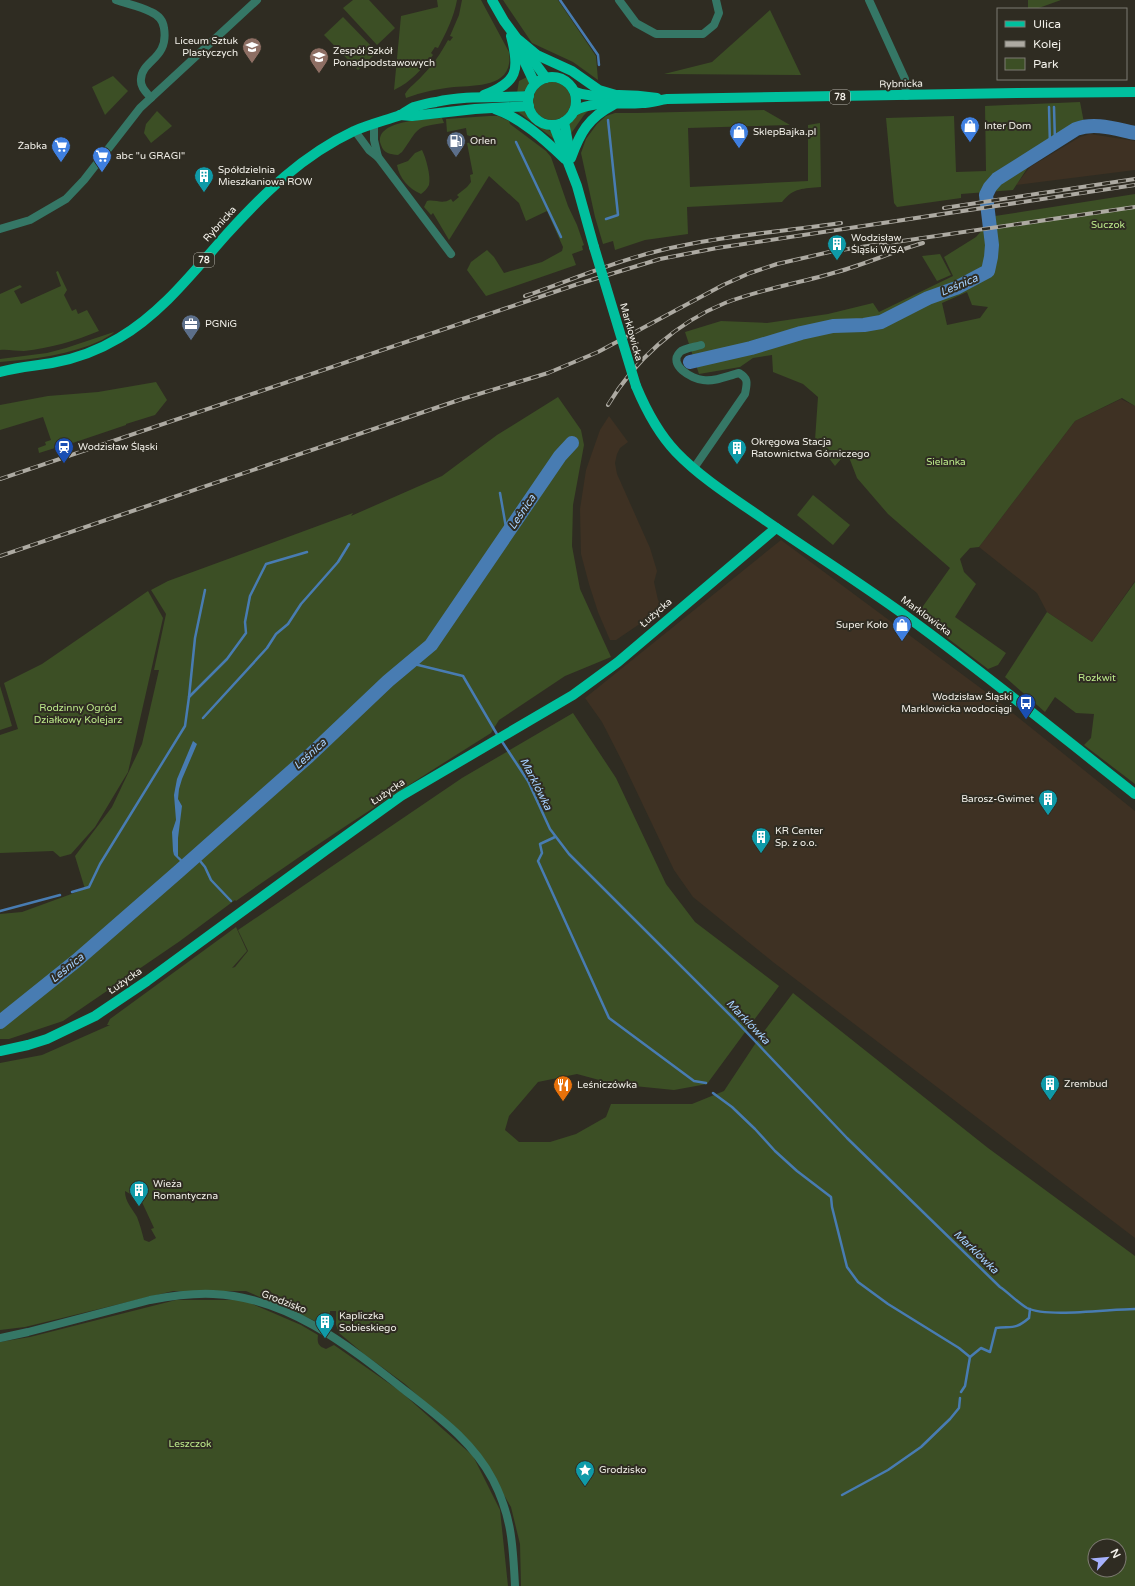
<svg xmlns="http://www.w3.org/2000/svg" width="1135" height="1586" viewBox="0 0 1135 1586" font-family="'Varela Round',sans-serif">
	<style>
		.industrial { fill: #3e3123 }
		.green { fill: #3c4f25; fill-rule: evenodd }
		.water { fill: #487cb2 }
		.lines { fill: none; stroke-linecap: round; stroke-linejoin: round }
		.stream { stroke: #487cb2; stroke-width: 2.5 }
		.river { stroke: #487cb2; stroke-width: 14 }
		.minor { stroke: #357766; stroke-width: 8 }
		.major { stroke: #00c09e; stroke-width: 10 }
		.rail-casing { stroke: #adaaa2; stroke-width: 4 }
		.rail { stroke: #2f2c22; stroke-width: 2.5; stroke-dasharray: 8; stroke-linecap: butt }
		.major-bridge { stroke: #00c09e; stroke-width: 10 }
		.labels { text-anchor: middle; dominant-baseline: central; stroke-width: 4; stroke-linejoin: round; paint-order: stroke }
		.shield { fill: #2f2c22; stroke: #b8b5ad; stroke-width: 1 }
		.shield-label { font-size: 9px; font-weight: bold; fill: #f2f0e9 }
		.poi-label { font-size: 10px; fill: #f2f0e9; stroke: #2f2c22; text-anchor: start }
		.street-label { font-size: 10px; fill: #f2f0e9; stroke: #2f2c22 }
		.park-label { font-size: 10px; fill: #bce98a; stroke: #2f2c22 }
		.water-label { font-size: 11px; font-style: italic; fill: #a6d1ff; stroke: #2f2c22 }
	</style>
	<rect width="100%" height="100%" fill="#2f2c22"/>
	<g class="industrial">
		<polygon points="1090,134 1135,141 1135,170 1016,185 1030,167 1080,137"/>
		<polygon points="1121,399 1135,406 1135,581 1092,642 1047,612 1037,593 979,547 1075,421"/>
		<polygon points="609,416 628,442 620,448 617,454 615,463 617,474 650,548 657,571 654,582 658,600 663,608 616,640 610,640 598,612 589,584 581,554 580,509 586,470 600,430"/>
		<polygon points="781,540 994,698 1135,811 1135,1238 773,962 693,897 674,870 623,763 602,722 585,698"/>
	</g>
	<g class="green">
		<polygon points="353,0 369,0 395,28 377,45 343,8"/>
		<path d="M437,0h20c-3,17 -11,33 -19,48l-3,-1 -4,6 2,2c-11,14 -22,27 -39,35l7,-74 37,-9z"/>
		<path d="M462,0h19l28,52c5,35 -30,33 -55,35 -17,2 -32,5 -48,11l-1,-4c4,-7 12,-12 17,-18 11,-11 19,-23 26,-36l2,1 3,-4 -3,-1 9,-21z"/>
		<polygon points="503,0 558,0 596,56 598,80 573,62 532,43"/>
		<polygon points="1028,0 1061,0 1036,9 1028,9"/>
		<polygon points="770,10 801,75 664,74 712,62"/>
		<polygon points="343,17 377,52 358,70 324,35"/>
		<polygon points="113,76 128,91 105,115 92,87"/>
		<polygon points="529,76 529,86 524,91 517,93 519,81"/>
		<circle cx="552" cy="101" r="19"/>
		<polygon points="1080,102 1085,128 1028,167 1013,190 961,194 961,198 897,207 894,203 886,118 954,116 956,172 986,171 985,106"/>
		<path d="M590,109l-6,6 -14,20c-4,-17 6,-21 20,-26z"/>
		<polygon points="524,110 531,119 552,132 554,139 517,111"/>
		<path d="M764,110l26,15 -102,3 2,59 118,-6v-56l12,-2 1,64c-18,2 -27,0 -39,15l-95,5 1,27 -43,6 -30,10 -2,-9 -10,3 -8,-27 -14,-64 5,-14 11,-15 9,-8 9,-3h21z"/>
		<polygon points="157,111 172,126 151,143 144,133 146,124"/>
		<path d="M489,116h9l11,5 1,3 36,27 5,6 17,49 9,19 7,20 -2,1 1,4 -11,4 4,11 -90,31 -19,-26 4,-8 16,-12 7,7 10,16 38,-11 20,-11 1,-4 -16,-36 -21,10 -7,-18 -30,-27 -40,64 -16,-27 -2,2 -7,-8 3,-6c9,-2 15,4 24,-2l2,3 6,-5 -2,-2 10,-8 4,-5 -1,-7 3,-1 -6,-31 6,-1 -1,-5 -5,-2 -1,-7 -19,4 -1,-13z"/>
		<path d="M442,118l2,5c-31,4 -25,6 -42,29l-4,3c-8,-1 -14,-1 -17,-10 -9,-25 47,-26 61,-27z"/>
		<path d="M422,150c4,8 9,26 7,35 -2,4 -5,7 -8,9 -12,-5 -22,-16 -24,-29l11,-4 7,-8z"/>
		<path d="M1135,194v212l-13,-8 -47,23 -96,126 -9,1 -10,11 4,13 12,12 -21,33 51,36 -8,12 -10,4 -72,-55 2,-5 12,6 -9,-6 29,-41 -62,-54 -31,-36 -10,-26 -12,14 -20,-26 3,-43 -15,-13 -30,-12 -1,-17 -19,3 -13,9 -41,7 -14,-42 36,-11 46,2 61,-9 45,-11 6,9 74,-36 -9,-19 32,-20 19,-21zM967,292l5,13 16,2 -8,11 -33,7 -5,-22z"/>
		<polygon points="940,254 951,275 937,281 922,256"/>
		<path d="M58,271l9,19 -3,5 8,16 4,-2 2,5 9,-4 12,21c-24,10 -49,17 -75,20 -8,0 -17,-2 -24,-1v-56l20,-9 2,2 -8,4 7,13 40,-18 -5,-14z"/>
		<path d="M114,332c-2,3 -8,5 -12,8 -32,15 -67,19 -102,22v-3l47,-6 19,-5z"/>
		<polygon points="156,382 167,400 155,415 126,424 126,425 55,449 55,448 39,453 38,448 46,445 45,442 51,440 43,417 0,430 0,405 48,396 98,392"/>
		<path d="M558,397l23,33 3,15 -11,60 -1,41 8,43 31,68 -46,19 -66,44 -8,13c-86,54 -172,109 -255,168l-1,-1 -55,41 -117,80 -54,18h-9v-125l22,-2 63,-23 -10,-33 37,-49 30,-63 17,-74h-5l12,-56 -15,-24 17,-9 185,-68 -2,3 91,-40 55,-41z"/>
		<polygon points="813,495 850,525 833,545 797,515"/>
		<polygon points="1135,582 1135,784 1084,745 1091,738 1094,714 1076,713 1055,697 1045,712 1005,677 1047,612 1092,642"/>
		<polygon points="148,591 163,618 128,772 95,827 71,854 60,857 53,851 0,853 0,735 18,729 4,683 42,664"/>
		<polygon points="0,686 12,726 0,730"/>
		<path d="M573,713l43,65 50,106 29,38 84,64 -72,98 -33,6 -60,-6 -37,-10 -39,8 -29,34 -4,14 14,12h31l26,-8 30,-17 5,-13h81l32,-13 35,-53 34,-45 195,155 147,108v330h-614l-1,-42 -9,-37 -34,-57 -72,-66 -41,-30 -25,-21 -3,-8v-14h-6v8l-8,5 -76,-33h-73l-148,36 -25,3v-267l42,-8 68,-30h-3l3,-6 126,-92 11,24 -15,17 3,-1 13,-16 -10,-21 224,-152zM125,1191l16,9 13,28 -3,1 5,9 -7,4 -5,-2c-2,-8 -4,-15 -7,-23 -5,-9 -12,-15 -12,-26zM1095,1546h24v24h-24z"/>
		<path d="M176,1300h67l58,25 17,10c-1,8 0,11 8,14l8,-4 66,46 73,65 27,54 8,76h-508v-244l30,-5z"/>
	</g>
	<polygon class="water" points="193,741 197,744 182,779 179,789 178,799 182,806 178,838 178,856 187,864 185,866 174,855 173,851 172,832 176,820 174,795 177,779"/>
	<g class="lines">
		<g class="stream">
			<polyline points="560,0 598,55 599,65"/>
			<polyline points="1049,107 1050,146"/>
			<polyline points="1054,107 1055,142"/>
			<polyline points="516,142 561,237"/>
			<polyline points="606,219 618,215 608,120"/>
			<polyline points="500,493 507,533"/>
			<polyline points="410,663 463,676 498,736"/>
			<polyline points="189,697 195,638 205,590"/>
			<polyline points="203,718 267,648 276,634 288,624 301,604 338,562 349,544"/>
			<path d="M501,740l27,41 22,48 19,25 166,166 112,118 153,149c9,6 18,16 27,21 20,10 83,1 108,1"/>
			<polyline points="555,837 540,844 542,853 538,861 609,1018 694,1081 706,1083"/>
			<polyline points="196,856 205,867 211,880 231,901"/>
			<polyline points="72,892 89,887 100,864 185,726 189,697 227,659 246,633 245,622 250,596 266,564 307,552"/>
			<polyline points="0,911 60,895"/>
			<polyline points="713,1093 732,1107 755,1129 775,1151 797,1171 831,1197 832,1207 847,1267 858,1282 888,1304 959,1348 970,1357"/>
			<path d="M961,1392l4,-6 5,-29 11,-9 9,4 6,-24c16,-2 19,2 33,-10l1,-9"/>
			<polyline points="842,1495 888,1470 921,1447 950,1419 959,1408 960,1398"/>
		</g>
		<g class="river">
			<path d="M690,362l61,-14 50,-15 32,-7 31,-1 17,-3 47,-24 28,-10 32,-17 3,-14 1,-12 -6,-50 4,-8 7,-8 79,-50c19,-7 39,0 59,4"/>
			<polyline points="0,1022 76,961 178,872 309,756 388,681 431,645 560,456 572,443"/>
		</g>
		<g class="minor">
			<path d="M116,0c11,4 24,6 35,12 7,3 12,8 13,16 5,31 -22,32 -23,51 -1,8 5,13 10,19"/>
			<polyline points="619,0 636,23 656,34 703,34 714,25 719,13 716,0"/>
			<polyline points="869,0 905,79 906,96"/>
			<polyline points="374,123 374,140 378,157"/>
			<polyline points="355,131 369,150 378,157 451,254"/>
			<polyline points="0,229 30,220 66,199 84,180 140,108 257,0"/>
			<path d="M694,468l51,-74c2,-11 4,-15 -6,-21 -12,3 -24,9 -36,7 -11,-1 -36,-15 -23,-28 4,-4 15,-5 21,-7"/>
			<path d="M0,1338l28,-6 122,-32c21,-4 42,-7 63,-6 76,3 138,54 194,98 33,26 66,50 86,88 19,37 20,66 22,106"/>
		</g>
		<g class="major">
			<polyline points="492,0 504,21 546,78"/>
			<polyline points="519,40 537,55 572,71 599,90 616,95"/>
			<polyline points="518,48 535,84"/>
			<circle cx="552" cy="101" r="24"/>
			<path d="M575,92c15,6 28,3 44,3 13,0 25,1 38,3"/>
			<path d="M484,95c34,-13 36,-25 27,-59"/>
			<path d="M495,109c26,9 50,31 70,50"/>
			<path d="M574,111c21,-11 46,-6 68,-8 9,0 17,-3 25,-4l350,-6 118,-1"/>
			<polyline points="400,115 412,116 475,109 529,106"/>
			<polyline points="564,122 570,153"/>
			<polyline points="554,126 577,186 594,247"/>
			<path d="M571,158c9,-25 17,-40 42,-53"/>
			<path d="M0,372c17,-5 34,-6 52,-9 23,-4 47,-13 67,-25 43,-25 75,-67 107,-103 38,-42 77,-80 128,-104 14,-6 29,-10 44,-15 6,-2 11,-7 16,-9 7,-2 15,-4 22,-5 30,-7 62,-4 93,-6"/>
			<path d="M636,386c10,24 22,47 40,66 25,26 57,46 86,66 49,34 100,66 148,101 77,56 151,117 225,175"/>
			<polyline points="0,1051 28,1045 47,1039 95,1016 147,981 326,850 401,796 573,695 618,662 776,528"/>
		</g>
		<defs>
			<g id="rail">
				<polyline points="944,208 1135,179"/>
				<path d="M525,296c44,-15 87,-34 133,-45 60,-15 122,-19 183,-28"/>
				<path d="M608,405c27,-45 68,-82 117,-102 36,-14 75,-20 112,-31 29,-8 57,-21 86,-29"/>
				<polyline points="0,479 578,284 660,259 717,248 1135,185"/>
				<polyline points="0,556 459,400 548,373 598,352 723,285 750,273 777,264 834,251 1135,207"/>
			</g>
		</defs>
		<use href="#rail" class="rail-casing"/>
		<use href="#rail" class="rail"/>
		<polyline class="major-bridge" points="594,247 636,386"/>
	</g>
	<defs>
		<symbol id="school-pin" viewBox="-11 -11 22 30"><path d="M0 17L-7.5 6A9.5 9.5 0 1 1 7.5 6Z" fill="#8d6e63" stroke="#2f2c22"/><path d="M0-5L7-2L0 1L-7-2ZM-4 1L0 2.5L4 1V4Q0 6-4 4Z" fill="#fff"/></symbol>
		<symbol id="shop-pin" viewBox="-11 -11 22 30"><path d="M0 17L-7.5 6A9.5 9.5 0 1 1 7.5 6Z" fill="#3f7fe0" stroke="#2f2c22"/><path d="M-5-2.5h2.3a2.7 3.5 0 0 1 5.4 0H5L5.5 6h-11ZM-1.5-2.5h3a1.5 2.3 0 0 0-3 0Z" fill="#fff"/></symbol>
		<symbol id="fuel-pin" viewBox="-11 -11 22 30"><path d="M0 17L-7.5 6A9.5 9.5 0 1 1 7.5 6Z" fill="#5c6f8a" stroke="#2f2c22"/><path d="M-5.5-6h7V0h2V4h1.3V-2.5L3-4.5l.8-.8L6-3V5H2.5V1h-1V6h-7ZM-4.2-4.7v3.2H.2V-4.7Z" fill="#fff"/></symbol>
		<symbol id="supermarket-pin" viewBox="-11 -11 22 30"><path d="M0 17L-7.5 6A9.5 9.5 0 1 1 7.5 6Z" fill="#3f7fe0" stroke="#2f2c22"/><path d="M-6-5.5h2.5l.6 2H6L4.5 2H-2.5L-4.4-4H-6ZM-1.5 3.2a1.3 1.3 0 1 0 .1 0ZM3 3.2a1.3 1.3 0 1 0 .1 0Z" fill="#fff"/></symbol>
		<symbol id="building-pin" viewBox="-11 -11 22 30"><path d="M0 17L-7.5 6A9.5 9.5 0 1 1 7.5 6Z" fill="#0f9aa8" stroke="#2f2c22"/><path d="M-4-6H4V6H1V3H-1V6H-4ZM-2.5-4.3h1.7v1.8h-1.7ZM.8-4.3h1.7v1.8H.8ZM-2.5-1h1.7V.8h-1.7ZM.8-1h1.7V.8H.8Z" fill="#fff"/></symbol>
		<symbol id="office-pin" viewBox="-11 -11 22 30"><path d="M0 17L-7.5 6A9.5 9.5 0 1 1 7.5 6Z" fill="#5c6f8a" stroke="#2f2c22"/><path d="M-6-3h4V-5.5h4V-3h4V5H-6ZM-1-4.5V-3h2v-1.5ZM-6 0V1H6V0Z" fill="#fff"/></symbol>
		<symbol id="station-pin" viewBox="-11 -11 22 30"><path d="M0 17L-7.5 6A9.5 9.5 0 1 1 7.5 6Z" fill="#1a4fb4" stroke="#2f2c22"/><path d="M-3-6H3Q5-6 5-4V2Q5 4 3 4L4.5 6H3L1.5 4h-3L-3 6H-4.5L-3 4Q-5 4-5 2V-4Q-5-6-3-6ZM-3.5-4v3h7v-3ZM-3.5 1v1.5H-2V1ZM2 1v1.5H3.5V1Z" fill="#fff"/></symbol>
		<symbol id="bus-pin" viewBox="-11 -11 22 30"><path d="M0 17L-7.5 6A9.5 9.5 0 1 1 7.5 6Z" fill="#1a4fb4" stroke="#2f2c22"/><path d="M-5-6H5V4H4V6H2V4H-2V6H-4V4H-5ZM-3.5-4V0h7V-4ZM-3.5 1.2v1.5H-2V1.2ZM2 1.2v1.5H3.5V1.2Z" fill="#fff"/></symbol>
		<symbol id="restaurant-pin" viewBox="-11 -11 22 30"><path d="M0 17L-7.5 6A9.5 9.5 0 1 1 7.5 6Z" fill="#e8710a" stroke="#2f2c22"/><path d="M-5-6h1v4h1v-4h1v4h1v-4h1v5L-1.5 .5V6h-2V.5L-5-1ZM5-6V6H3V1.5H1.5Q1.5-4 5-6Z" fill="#fff"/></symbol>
		<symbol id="sight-pin" viewBox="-11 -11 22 30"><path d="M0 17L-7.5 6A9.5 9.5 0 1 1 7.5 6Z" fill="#0f9aa8" stroke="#2f2c22"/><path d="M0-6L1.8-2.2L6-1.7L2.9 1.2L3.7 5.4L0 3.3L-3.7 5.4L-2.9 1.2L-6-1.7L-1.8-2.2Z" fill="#fff"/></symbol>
	</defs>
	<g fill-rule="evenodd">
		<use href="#school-pin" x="241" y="36" width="22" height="30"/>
		<use href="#school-pin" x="308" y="46" width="22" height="30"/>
		<use href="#shop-pin" x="959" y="115" width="22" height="30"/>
		<use href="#shop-pin" x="728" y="121" width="22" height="30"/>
		<use href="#fuel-pin" x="445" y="130" width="22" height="30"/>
		<use href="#supermarket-pin" x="50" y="135" width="22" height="30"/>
		<use href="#supermarket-pin" x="91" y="145" width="22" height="30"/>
		<use href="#building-pin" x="193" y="165" width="22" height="30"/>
		<use href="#building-pin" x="826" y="233" width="22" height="30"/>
		<use href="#office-pin" x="180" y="313" width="22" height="30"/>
		<use href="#station-pin" x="53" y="436" width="22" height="30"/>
		<use href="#building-pin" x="726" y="437" width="22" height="30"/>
		<use href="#shop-pin" x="891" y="614" width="22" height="30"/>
		<use href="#bus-pin" x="1015" y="692" width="22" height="30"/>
		<use href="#building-pin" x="1037" y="788" width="22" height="30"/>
		<use href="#building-pin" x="750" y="826" width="22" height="30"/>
		<use href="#building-pin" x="1039" y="1073" width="22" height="30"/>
		<use href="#restaurant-pin" x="552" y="1074" width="22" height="30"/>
		<use href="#building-pin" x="128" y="1179" width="22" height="30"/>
		<use href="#building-pin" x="314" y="1311" width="22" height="30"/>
		<use href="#sight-pin" x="574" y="1459" width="22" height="30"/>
	</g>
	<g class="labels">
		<g class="shield">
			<rect x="830" y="90" width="20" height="14" rx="3"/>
			<rect x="194" y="253" width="20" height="14" rx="3"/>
		</g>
		<g class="shield-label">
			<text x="840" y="97">78</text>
			<text x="204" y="260">78</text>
		</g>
		<g class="poi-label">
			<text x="238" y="41" text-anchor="end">Liceum Sztuk<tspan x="238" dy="12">Plastyczych</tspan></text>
			<text x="333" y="51">Zespół Szkół<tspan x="333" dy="12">Ponadpodstawowych</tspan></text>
			<text x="984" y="126">Inter Dom</text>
			<text x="753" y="132">SklepBajka.pl</text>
			<text x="470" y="141">Orlen</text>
			<text x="47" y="146" text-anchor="end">Żabka</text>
			<text x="116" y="156">abc "u GRAGI"</text>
			<text x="218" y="170">Spółdzielnia<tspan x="218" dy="12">Mieszkaniowa ROW</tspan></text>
			<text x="851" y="238">Wodzisław<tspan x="851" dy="12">Śląski WSA</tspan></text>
			<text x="205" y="324">PGNiG</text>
			<text x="751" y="442">Okręgowa Stacja<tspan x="751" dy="12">Ratownictwa Górniczego</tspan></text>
			<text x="78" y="447">Wodzisław Śląski</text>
			<text x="888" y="625" text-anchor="end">Super Koło</text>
			<text x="1012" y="697" text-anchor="end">Wodzisław Śląski<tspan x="1012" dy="12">Marklowicka wodociągi</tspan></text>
			<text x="1034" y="799" text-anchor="end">Barosz-Gwimet</text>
			<text x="775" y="831">KR Center<tspan x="775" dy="12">Sp. z o.o.</tspan></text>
			<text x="1064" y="1084">Zrembud</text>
			<text x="577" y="1085">Leśniczówka</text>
			<text x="153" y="1184">Wieża<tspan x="153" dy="12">Romantyczna</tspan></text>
			<text x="339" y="1316">Kapliczka<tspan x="339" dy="12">Sobieskiego</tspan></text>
			<text x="599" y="1470">Grodzisko</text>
		</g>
		<g class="street-label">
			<text transform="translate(901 84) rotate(-1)">Rybnicka</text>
			<text transform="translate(220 224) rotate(-48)">Rybnicka</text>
			<text transform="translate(631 332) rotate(74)">Marklowicka</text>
			<text transform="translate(656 613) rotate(-41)">Łużycka</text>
			<text transform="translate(926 616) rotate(36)">Marklowicka</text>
			<text transform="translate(388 792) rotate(-34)">Łużycka</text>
			<text transform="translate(125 981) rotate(-35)">Łużycka</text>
			<text transform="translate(284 1302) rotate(21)">Grodzisko</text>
		</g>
		<g class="park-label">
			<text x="1108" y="225">Suczok</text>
			<text x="946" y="462">Sielanka</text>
			<text x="1097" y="678">Rozkwit</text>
			<text x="78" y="708">Rodzinny Ogród<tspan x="78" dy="12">Działkowy Kolejarz</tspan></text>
			<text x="190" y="1444">Leszczok</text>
		</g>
		<g class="water-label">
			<text transform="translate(959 285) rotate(-23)">Leśnica</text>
			<text transform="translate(522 512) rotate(-56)">Leśnica</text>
			<text transform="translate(310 754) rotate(-42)">Leśnica</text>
			<text transform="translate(536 784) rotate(63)">Marklówka</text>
			<text transform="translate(67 968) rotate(-39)">Leśnica</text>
			<text transform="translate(748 1022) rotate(46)">Marklówka</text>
			<text transform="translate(976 1252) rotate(44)">Marklówka</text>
		</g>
	</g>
	<rect x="997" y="8" width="130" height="72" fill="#2f2c22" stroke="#7d7a72"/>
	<rect x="1005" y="21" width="20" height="6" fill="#00c09e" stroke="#7d7a72"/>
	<text x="1033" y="28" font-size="12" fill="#f2f0e9">Ulica</text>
	<rect x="1005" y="41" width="20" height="6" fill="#adaaa2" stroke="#7d7a72"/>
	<text x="1033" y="48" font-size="12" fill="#f2f0e9">Kolej</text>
	<rect x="1005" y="58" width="20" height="12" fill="#3c4f25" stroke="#7d7a72"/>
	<text x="1033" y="68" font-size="12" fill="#f2f0e9">Park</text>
	<g transform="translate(1107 1558) rotate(63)"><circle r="19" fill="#2f2c22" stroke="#7d7a72"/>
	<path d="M0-3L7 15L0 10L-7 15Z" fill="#a6b1fc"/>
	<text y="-6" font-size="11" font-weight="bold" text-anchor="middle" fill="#f2f0e9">N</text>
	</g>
</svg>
